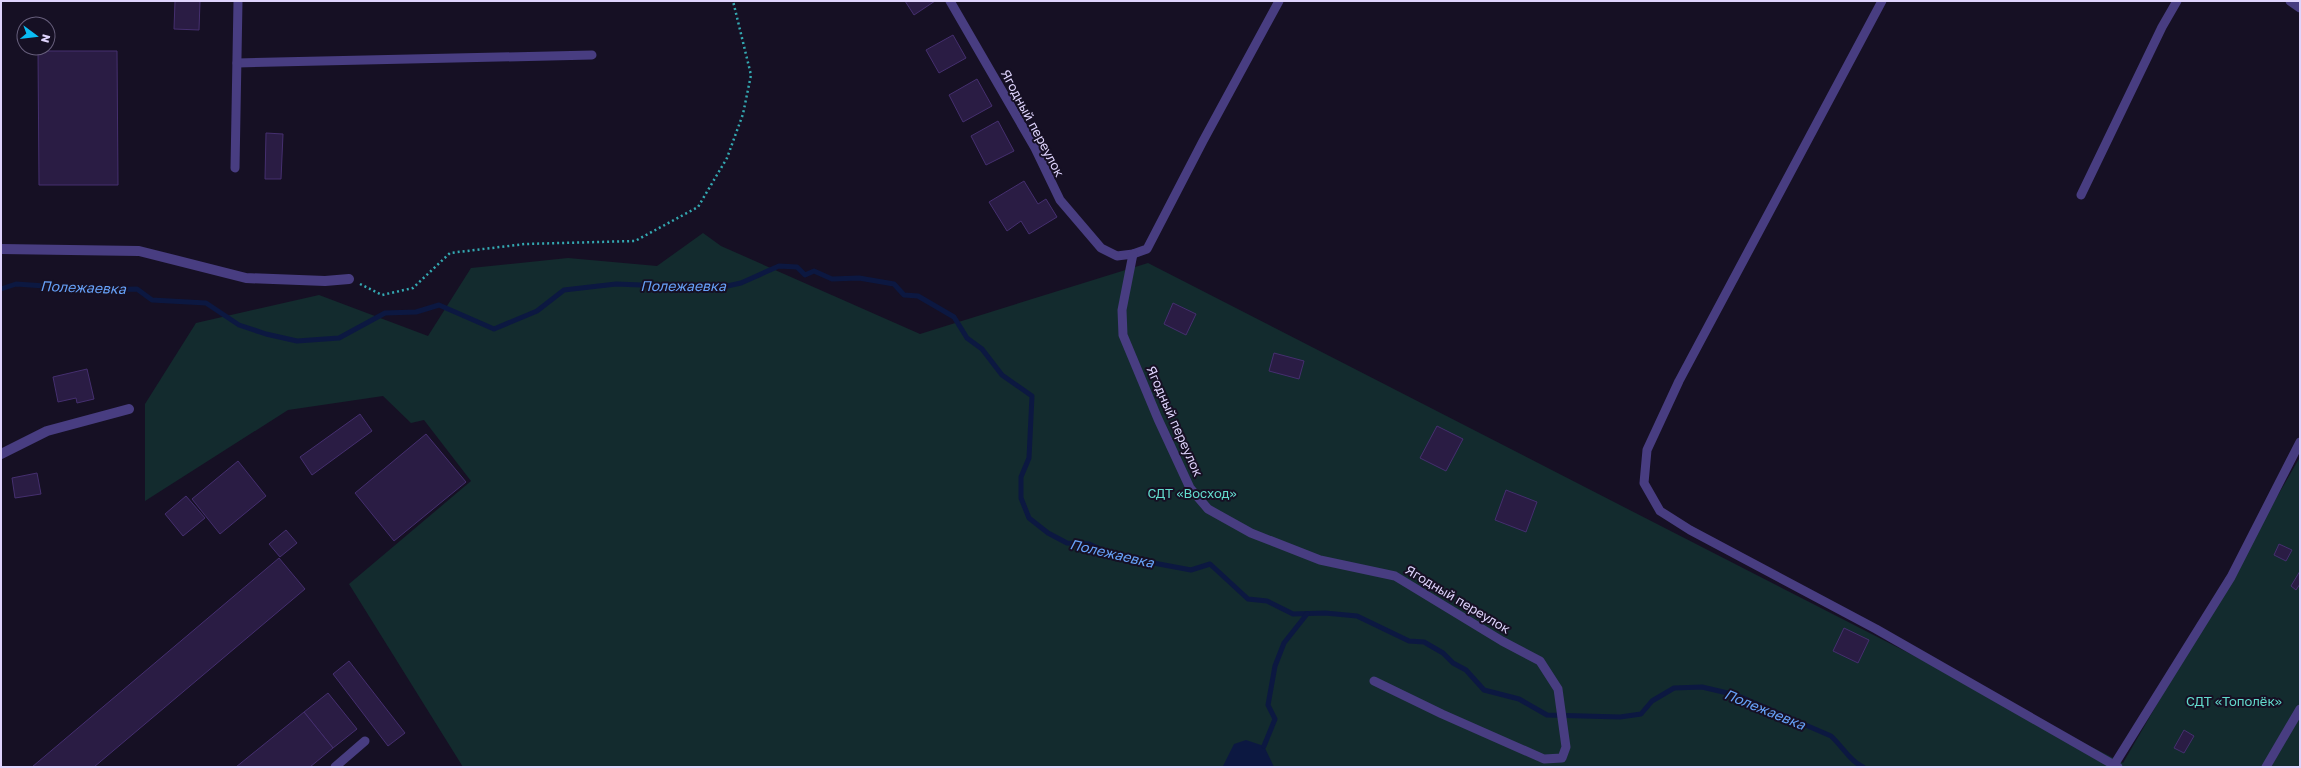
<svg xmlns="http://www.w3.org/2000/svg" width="2301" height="768" viewBox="0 0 2301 768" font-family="'Golos Text',sans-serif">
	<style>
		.green { fill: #132b2e }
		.water { fill: #0c1841 }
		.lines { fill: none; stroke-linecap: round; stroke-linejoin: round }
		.stream { stroke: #0c1841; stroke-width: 5 }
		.building { fill: #2a1c44; stroke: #452f6f }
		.path { stroke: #34a9b2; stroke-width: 2.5; stroke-dasharray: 2 3; stroke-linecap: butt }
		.lane { stroke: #483d81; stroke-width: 9 }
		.street { stroke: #483d81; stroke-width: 10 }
		.labels { text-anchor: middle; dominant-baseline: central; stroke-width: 4; stroke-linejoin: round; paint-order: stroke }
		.street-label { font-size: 13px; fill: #dfd4fd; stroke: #161024 }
		.park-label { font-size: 13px; fill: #63dbcd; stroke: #161024 }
		.water-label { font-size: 14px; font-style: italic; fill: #67a2f9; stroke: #161024 }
	</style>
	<rect width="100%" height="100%" fill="#161024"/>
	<polygon class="green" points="703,233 721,246 920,334 1148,263 2123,763 2300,457 2300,767 463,767 349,584 471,481 424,420 411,423 383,396 288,410 145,501 145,404 196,323 319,295 428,336 471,268 568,258 657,266"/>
	<polygon class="water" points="1246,740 1264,746 1274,767 1223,766 1234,744"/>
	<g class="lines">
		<g class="stream">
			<path d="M1,289l15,-5 87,6 34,-1 15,11 54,3 33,22 27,9 31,7 42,-3 46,-25 31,-1 23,-7 55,24 43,-18 27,-21 52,-6 102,4 23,-5 38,-17 18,1 8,8 9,-4 18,8 27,-1 35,6 10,11 14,1 36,21 13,21 15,11 20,26 30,21 -3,62 -8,19v21l8,20 19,15 19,10 22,1 27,12 75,14 19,-6 38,35 19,2 26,13 32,-1 32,3 52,25 15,1 19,11 10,10 13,7 18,20 35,9 28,16 73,2 21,-3 11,-13 22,-13 28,-1 34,8 95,41c11,10 19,25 32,31"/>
			<polyline points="1264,746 1275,719 1268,705 1275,666 1284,643 1307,614"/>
		</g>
	</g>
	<g class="building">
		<polygon points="175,1 200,1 199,30 174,29"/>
		<polygon points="905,1 935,1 914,15"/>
		<polygon points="953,35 966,58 939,73 926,50"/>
		<polygon points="38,51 117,51 118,185 39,185"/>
		<polygon points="977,79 992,106 963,122 949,95"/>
		<polygon points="998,121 1014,151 986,165 971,136"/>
		<polygon points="266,133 283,134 281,179 265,179"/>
		<polygon points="1024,181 1038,204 1046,199 1057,217 1029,234 1021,221 1007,231 989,202"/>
		<polygon points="1173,303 1196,314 1186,335 1164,324"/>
		<polygon points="1274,353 1304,361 1299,379 1269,371"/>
		<polygon points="87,369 94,399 77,403 76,398 58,402 53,377"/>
		<polygon points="360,414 372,431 312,475 300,457"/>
		<polygon points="1437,426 1463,439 1446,471 1420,458"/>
		<polygon points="426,434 466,482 394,541 355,493"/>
		<polygon points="238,461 266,496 220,534 192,499"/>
		<polygon points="37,473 41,494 15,498 12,478"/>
		<polygon points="1506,490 1537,502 1526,532 1495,520"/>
		<polygon points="186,496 205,518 183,536 165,514"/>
		<polygon points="286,530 297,543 280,557 269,544"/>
		<polygon points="2279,544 2292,550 2286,561 2274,555"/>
		<polygon points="279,558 305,589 94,767 32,767"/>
		<polygon points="2300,571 2300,584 2296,590 2291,586"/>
		<polygon points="1844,628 1869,640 1858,663 1833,651"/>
		<polygon points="349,661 405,733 388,746 333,674"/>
		<polygon points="328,693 357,729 333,748 304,712"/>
		<polygon points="304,712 333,748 310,767 236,767"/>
		<polygon points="2184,730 2194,736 2184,753 2174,748"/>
	</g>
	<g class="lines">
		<polyline class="path" points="360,284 382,295 413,288 450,253 525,244 635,241 698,207 727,158 743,114 751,75 733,1"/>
		<g class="lane">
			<polyline points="950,1 1035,148 1060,200 1101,248 1117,256 1133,254 1147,249 1203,141 1279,1"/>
			<polyline points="1882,1 1679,381 1647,450 1644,483 1660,511 1690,530 1876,629 2114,765"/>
			<polyline points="2290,1 2300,8"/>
			<polyline points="237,63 592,55"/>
			<polyline points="235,168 238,1"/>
			<polyline points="2081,195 2162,27 2177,1"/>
			<polyline points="1133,254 1122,310 1123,335 1158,419 1190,488 1208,509 1251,533 1320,560 1395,576 1502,641 1540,661 1558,689 1566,747 1562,758 1544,759 1442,714 1374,681"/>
			<polyline points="335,767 365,741"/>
			<polyline points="2118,767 2114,765 2231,577 2300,442"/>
			<polyline points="2266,767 2300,709"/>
		</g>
		<g class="street">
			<polyline points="1,249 139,251 246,278 325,281 349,279"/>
			<polyline points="1,454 47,431 129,409"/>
		</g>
	</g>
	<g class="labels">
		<g class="street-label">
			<text transform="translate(1033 123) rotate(62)">Ягодный переулок</text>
			<text transform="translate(1175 421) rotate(66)">Ягодный переулок</text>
			<text transform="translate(1458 599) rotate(31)">Ягодный переулок</text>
		</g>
		<g class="park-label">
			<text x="1192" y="493">СДТ «Восход»</text>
			<text x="2234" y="701">СДТ «Тополёк»</text>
		</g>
		<g class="water-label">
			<text x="683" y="285">Полежаевка</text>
			<text transform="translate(83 287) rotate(2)">Полежаевка</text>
			<text transform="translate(1112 553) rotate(13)">Полежаевка</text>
			<text transform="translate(1765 709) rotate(22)">Полежаевка</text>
		</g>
	</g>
	<rect width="2301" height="768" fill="none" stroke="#dfd4fd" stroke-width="4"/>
	<g transform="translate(36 36) rotate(105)"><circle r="19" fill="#161024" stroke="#665e7b"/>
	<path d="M0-3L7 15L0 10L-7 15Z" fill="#0abdf4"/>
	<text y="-6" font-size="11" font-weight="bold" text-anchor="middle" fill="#dfd4fd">N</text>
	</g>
</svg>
